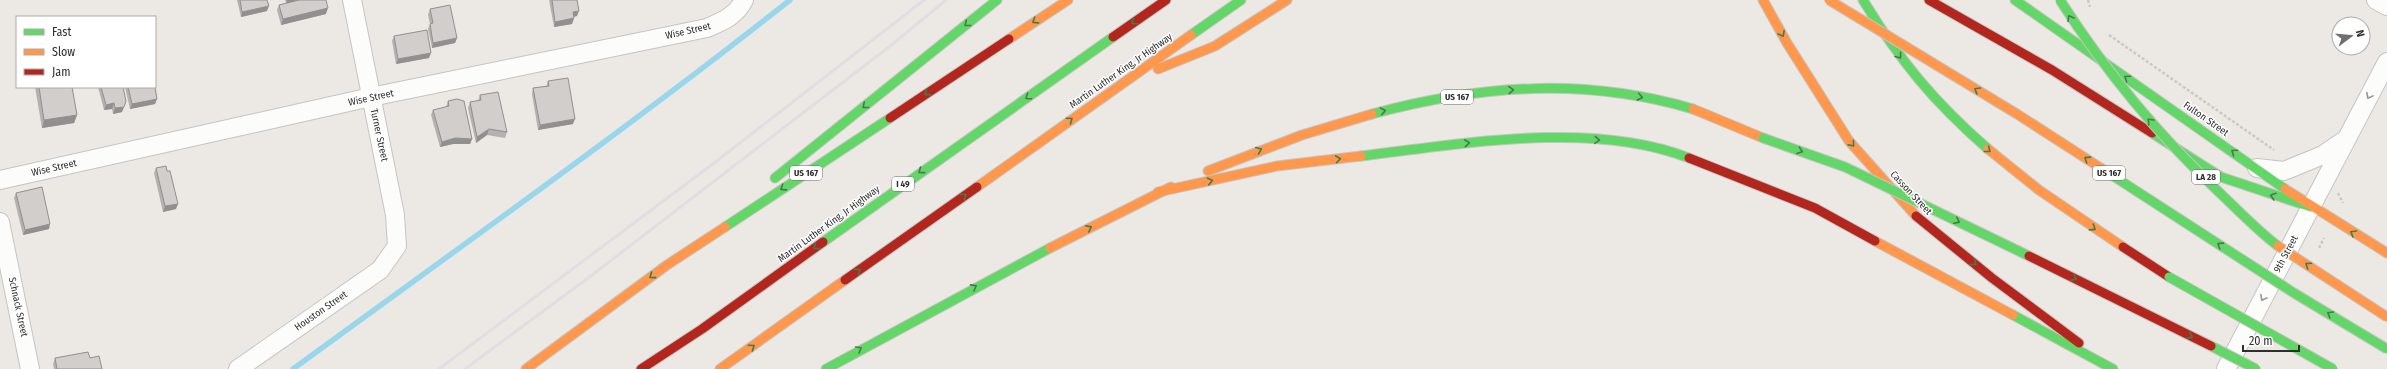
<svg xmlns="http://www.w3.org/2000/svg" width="2387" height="369" viewBox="0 0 2387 369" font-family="'Fira Sans Condensed',sans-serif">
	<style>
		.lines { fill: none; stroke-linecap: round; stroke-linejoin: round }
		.stream { stroke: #99d6ec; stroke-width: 5.5 }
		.street-casing { stroke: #c5c4c5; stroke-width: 20 }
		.fast-casing { stroke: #c6c5c4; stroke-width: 11 }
		.slow-casing { stroke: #c6c5c4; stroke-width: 11 }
		.jam-casing { stroke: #c6c5c4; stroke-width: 11 }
		.path { stroke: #c9c9c8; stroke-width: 2.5; stroke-dasharray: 3 2; stroke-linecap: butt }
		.street { stroke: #fcfcfb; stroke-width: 18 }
		.fast { stroke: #63d668; stroke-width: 9 }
		.slow { stroke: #ff974d; stroke-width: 9 }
		.jam { stroke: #b3261e; stroke-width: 9 }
		.rail { stroke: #dfdfe1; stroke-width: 3 }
		.fast-bridge-casing { stroke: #c6c5c4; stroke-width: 11; stroke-linecap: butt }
		.slow-bridge-casing { stroke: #c6c5c4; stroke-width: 11; stroke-linecap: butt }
		.jam-bridge-casing { stroke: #c6c5c4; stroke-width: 11; stroke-linecap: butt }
		.fast-bridge { stroke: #63d668; stroke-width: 9 }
		.slow-bridge { stroke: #ff974d; stroke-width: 9 }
		.jam-bridge { stroke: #b3261e; stroke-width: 9 }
		.wall { fill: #b4b1af }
		.shaded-wall { fill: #92908e }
		.building { fill: #d1cecb; stroke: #92908e }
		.oneway { stroke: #467a48 }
		.oneway2 { stroke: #959594 }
		.labels { text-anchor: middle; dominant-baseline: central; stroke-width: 3; stroke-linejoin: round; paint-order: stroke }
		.shield { fill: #fff; stroke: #6d6d6d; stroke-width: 1 }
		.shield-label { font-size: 9px; font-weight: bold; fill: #2e2e2e }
		.street-label { font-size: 10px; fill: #2e2e2e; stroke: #fff }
	</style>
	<rect width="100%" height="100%" fill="#ece8e4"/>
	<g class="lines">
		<path class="stream" d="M293,369c167,-122 335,-241 497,-369"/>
		<defs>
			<g id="street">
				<polyline points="2376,0 2387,6"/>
				<polyline points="2257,168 2284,171 2323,155 2345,140"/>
				<path d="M0,180l371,-83 336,-69c16,-7 29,-12 37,-28"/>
				<polyline points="0,222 30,369"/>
				<polyline points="238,369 380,270 397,246 395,215 352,0"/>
				<polyline points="2226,369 2387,62"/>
			</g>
			<g id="fast">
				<path d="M1863,0c37,61 71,102 125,149"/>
				<polyline points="2015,0 2285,189"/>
				<polyline points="1191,35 1241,0"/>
				<path d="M1372,114c109,-29 212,-37 321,-5"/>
				<polyline points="2152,133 2221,177 2311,207"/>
				<path d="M1361,156c100,-12 232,-36 328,2"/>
				<polyline points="775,178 997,0"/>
				<polyline points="725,227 890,118"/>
				<polyline points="823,242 1113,37"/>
				<polyline points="2013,315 2113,369"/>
				<polyline points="826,369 1050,248"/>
			</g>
			<g id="slow">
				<polyline points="1763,0 1787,43 1849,141 1916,216"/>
				<polyline points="1009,39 1068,0"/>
				<polyline points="1158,69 1215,46 1287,0"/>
				<polyline points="1693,109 1763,138"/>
				<polyline points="1988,149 2039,190 2123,247"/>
				<polyline points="1208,171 1302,135 1372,114"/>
				<polyline points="977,187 1191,35"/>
				<polyline points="2285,189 2387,253"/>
				<polyline points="1158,192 1277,166 1361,156"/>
				<polyline points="1875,241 2013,315"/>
				<polyline points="1050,248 1171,187"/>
				<polyline points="526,369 667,265 725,227"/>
				<polyline points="720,369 845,280"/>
			</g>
			<g id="jam">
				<polyline points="1929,0 2052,70 2152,133"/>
				<polyline points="1113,37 1166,0"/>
				<polyline points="890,118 1009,39"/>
				<polyline points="1689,158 1815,208 1875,241"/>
				<polyline points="1916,216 1992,278 2079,343"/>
				<polyline points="2123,247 2169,277"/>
				<polyline points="845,280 977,187"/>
				<polyline points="641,369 702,329 823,242"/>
			</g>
		</defs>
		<use href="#street" class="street-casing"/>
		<use href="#fast" class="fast-casing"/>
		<use href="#slow" class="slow-casing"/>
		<use href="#jam" class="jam-casing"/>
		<g class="path">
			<polyline points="2088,0 2090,7"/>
			<polyline points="2109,35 2274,150"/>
			<polyline points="2338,193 2343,203"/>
			<polyline points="2319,248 2324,238"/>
		</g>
		<use href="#street" class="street"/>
		<use href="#fast" class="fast"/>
		<use href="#slow" class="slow"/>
		<use href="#jam" class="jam"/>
		<g class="rail">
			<polyline points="439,369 718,160 924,0"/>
			<polyline points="465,369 592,275 894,43 946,0"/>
		</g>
		<defs>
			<g id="fast-bridge">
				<path d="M2060,0c46,72 100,137 162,195 18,17 36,36 56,51"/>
				<polyline points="1763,138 1845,167 2029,256"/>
				<polyline points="2107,172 2294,293 2387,349"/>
				<polyline points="2169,277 2333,369"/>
				<polyline points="2211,346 2256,369"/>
			</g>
			<g id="slow-bridge">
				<polyline points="1829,0 2017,114 2107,172"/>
				<polyline points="2278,246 2387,317"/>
			</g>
			<polyline id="jam-bridge" points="2029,256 2211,346"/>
		</defs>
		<use href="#fast-bridge" class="fast-bridge-casing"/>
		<use href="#slow-bridge" class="slow-bridge-casing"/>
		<use href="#jam-bridge" class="jam-bridge-casing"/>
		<use href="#fast-bridge" class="fast-bridge"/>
		<use href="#slow-bridge" class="slow-bridge"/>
		<use href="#jam-bridge" class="jam-bridge"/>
	</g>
	<g class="wall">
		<polygon points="237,0 267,0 267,11 241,17"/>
		<polygon points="285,0 326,0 326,14 281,25 277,10 279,5 286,3"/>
		<polygon points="549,0 577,0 577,16 574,17 574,18 572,24 554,27"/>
		<polygon points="430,9 457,38 455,43 432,48 428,29 430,24 428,15"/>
		<polygon points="394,36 429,58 396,64 392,41"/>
		<polygon points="548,81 573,124 538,130 532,94 533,88 546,87"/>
		<polygon points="35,87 72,87 77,115 74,123 42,128"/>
		<polygon points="98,87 123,87 122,112 113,114 112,109 104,110"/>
		<polygon points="125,87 155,87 157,99 155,104 130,109"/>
		<polygon points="480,95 507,132 505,138 487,135 476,143 468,108 470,102 478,101"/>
		<polygon points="448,101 472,139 470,144 453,144 440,147 431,115 433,110 446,107"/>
		<polygon points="156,168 176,209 163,212 154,173"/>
		<polygon points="16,193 49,229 23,235 14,198"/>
		<polygon points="55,358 90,358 102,369 54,369 53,364"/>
	</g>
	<g class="shaded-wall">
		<polygon points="287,0 302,0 286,4"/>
		<polygon points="269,6 267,11 241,17 242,12"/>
		<polygon points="328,8 326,14 281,25 283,19"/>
		<polygon points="579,11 577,16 571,17 573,12"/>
		<polygon points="574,18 572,24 554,27 555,22"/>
		<polygon points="457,38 455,43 432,48 433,43"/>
		<polygon points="431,53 429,58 396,64 398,59"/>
		<polygon points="157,99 155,104 130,109 132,104"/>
		<polygon points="114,103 112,109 104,110 106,105"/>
		<polygon points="124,107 122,112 113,114 115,108"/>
		<polygon points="77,115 74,123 42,128 44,120"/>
		<polygon points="575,119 573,124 538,130 540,125"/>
		<polygon points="489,129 487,135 476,143 477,137"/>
		<polygon points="455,138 472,139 470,144 453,144 440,147 442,142"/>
		<polygon points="178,204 176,209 163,212 165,206"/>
		<polygon points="50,224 49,229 23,235 25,230"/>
	</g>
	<g class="building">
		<polygon points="240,0 267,0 269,6 242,12"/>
		<polygon points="299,0 326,0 328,8 283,19 279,5"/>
		<polygon points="552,0 577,0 579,11 573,12 574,18 555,22"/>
		<polygon points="450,5 457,38 433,43 430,24 433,23 430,9"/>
		<polygon points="427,30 431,53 398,59 394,36"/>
		<polygon points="568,78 575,119 540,125 533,88 549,86 548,81"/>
		<polygon points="39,87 72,87 77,115 44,120"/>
		<polygon points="101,87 123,87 126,101 124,107 115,108 114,103 106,105"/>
		<polygon points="128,87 155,87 157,99 132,104"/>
		<polygon points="498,92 507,132 489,129 477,137 470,102 481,100 480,95"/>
		<polygon points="457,99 464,101 472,139 455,138 442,142 433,110 449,106 448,101"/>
		<polygon points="166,166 167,171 170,171 178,204 165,206 156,168"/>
		<polygon points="42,187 50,224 25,230 16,193"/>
		<polygon points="88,352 90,358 99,356 102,369 57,369 55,358"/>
	</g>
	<defs><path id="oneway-chevron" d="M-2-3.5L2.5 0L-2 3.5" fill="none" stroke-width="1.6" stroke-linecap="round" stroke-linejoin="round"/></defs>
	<g class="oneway">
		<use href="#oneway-chevron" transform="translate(2070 18) rotate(-121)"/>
		<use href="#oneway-chevron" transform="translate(1035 21) rotate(147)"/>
		<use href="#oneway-chevron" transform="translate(1134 22) rotate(145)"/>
		<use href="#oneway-chevron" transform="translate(967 24) rotate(141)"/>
		<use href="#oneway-chevron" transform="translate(1782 34) rotate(61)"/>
		<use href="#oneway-chevron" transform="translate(1899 56) rotate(53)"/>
		<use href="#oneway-chevron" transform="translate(2127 78) rotate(-145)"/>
		<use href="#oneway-chevron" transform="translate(1511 90) rotate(-3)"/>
		<use href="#oneway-chevron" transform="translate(1977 90) rotate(-149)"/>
		<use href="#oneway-chevron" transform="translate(927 93) rotate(147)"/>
		<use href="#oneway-chevron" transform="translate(1028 97) rotate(145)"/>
		<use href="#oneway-chevron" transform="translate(1640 97) rotate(11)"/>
		<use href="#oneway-chevron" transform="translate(865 106) rotate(141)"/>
		<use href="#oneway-chevron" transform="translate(1383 111) rotate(-11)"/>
		<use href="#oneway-chevron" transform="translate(1070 120) rotate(-35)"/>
		<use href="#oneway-chevron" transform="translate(2150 121) rotate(-133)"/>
		<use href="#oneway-chevron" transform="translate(1597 140) rotate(3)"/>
		<use href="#oneway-chevron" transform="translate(1467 143) rotate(-6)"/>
		<use href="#oneway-chevron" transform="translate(1852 144) rotate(50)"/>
		<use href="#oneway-chevron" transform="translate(1259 150) rotate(-22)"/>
		<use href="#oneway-chevron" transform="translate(1988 150) rotate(39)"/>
		<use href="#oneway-chevron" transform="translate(1800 151) rotate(20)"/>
		<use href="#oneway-chevron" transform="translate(2234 152) rotate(-145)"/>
		<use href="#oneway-chevron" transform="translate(1338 159) rotate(-7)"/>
		<use href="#oneway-chevron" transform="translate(2087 159) rotate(-147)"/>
		<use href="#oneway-chevron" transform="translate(921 171) rotate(144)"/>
		<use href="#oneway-chevron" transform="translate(1210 181) rotate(-12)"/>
		<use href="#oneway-chevron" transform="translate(783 188) rotate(147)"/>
		<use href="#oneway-chevron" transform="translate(964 196) rotate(-35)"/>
		<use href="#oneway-chevron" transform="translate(2273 196) rotate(-163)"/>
		<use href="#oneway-chevron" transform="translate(1957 221) rotate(26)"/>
		<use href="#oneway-chevron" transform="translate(1089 228) rotate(-27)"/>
		<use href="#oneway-chevron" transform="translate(2093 228) rotate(33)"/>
		<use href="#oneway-chevron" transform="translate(2353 233) rotate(-149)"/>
		<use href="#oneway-chevron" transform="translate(2220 245) rotate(-147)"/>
		<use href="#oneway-chevron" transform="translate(816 247) rotate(144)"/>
		<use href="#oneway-chevron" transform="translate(1974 263) rotate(39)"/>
		<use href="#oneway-chevron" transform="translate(2308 265) rotate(-146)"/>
		<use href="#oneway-chevron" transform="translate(858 271) rotate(-35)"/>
		<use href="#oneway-chevron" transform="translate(652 276) rotate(144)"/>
		<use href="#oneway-chevron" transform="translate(2074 278) rotate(26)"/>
		<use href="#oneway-chevron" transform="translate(974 287) rotate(-29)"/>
		<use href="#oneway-chevron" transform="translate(2330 314) rotate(-149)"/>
		<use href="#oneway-chevron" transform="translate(2190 336) rotate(27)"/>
		<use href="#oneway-chevron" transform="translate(752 347) rotate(-35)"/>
		<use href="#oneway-chevron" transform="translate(859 349) rotate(-30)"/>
	</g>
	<g class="oneway2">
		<use href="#oneway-chevron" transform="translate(2369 96) rotate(118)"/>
		<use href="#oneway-chevron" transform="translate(2263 298) rotate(118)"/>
	</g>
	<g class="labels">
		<g class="shield">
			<rect x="1441" y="90" width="32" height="14" rx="3"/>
			<rect x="790" y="166" width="32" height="14" rx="3"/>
			<rect x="2093" y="166" width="32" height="14" rx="3"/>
			<rect x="2192" y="170" width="28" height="14" rx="3"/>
			<rect x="892" y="177" width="22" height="14" rx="3"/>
		</g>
		<g class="shield-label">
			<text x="1457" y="97">US 167</text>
			<text x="806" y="173">US 167</text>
			<text x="2109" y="173">US 167</text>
			<text x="2206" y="177">LA 28</text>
			<text x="903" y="184">I 49</text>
		</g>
		<g class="street-label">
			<text transform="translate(688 31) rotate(-13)">Wise Street</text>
			<text transform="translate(1121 71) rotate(-35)">Martin Luther King, Jr Highway</text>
			<text transform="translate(371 98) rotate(-12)">Wise Street</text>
			<text transform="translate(2206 119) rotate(35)">Fulton Street</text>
			<text transform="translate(379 135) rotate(78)">Turner Street</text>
			<text transform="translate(54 168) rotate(-13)">Wise Street</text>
			<text transform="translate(1911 193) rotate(47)">Casson Street</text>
			<text transform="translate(829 224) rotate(-36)">Martin Luther King, Jr Highway</text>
			<text transform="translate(2286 254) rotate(-62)">9th Street</text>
			<text transform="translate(18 307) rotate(78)">Schnack Street</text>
			<text transform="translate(321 311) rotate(-35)">Houston Street</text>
		</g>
	</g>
	<rect x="16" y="16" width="140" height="72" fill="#ffffff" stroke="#ababab"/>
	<rect x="24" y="29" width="20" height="6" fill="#63d668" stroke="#ababab"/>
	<text x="52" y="36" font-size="12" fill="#2e2e2e">Fast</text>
	<rect x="24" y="49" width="20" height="6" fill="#ff974d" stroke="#ababab"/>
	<text x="52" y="56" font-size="12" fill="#2e2e2e">Slow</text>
	<rect x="24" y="69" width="20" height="6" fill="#b3261e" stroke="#ababab"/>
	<text x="52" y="76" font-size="12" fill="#2e2e2e">Jam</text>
	<g transform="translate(2351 36) rotate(74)"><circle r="19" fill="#ffffff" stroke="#ababab"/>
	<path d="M0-3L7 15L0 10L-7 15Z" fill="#706f6e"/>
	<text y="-6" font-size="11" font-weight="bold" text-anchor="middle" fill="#2e2e2e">N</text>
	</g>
	<path d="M2243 345v6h56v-6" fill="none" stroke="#2e2e2e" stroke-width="2"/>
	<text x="2249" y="345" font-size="12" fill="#2e2e2e" stroke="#ffffff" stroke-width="3" paint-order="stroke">20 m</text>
</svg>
